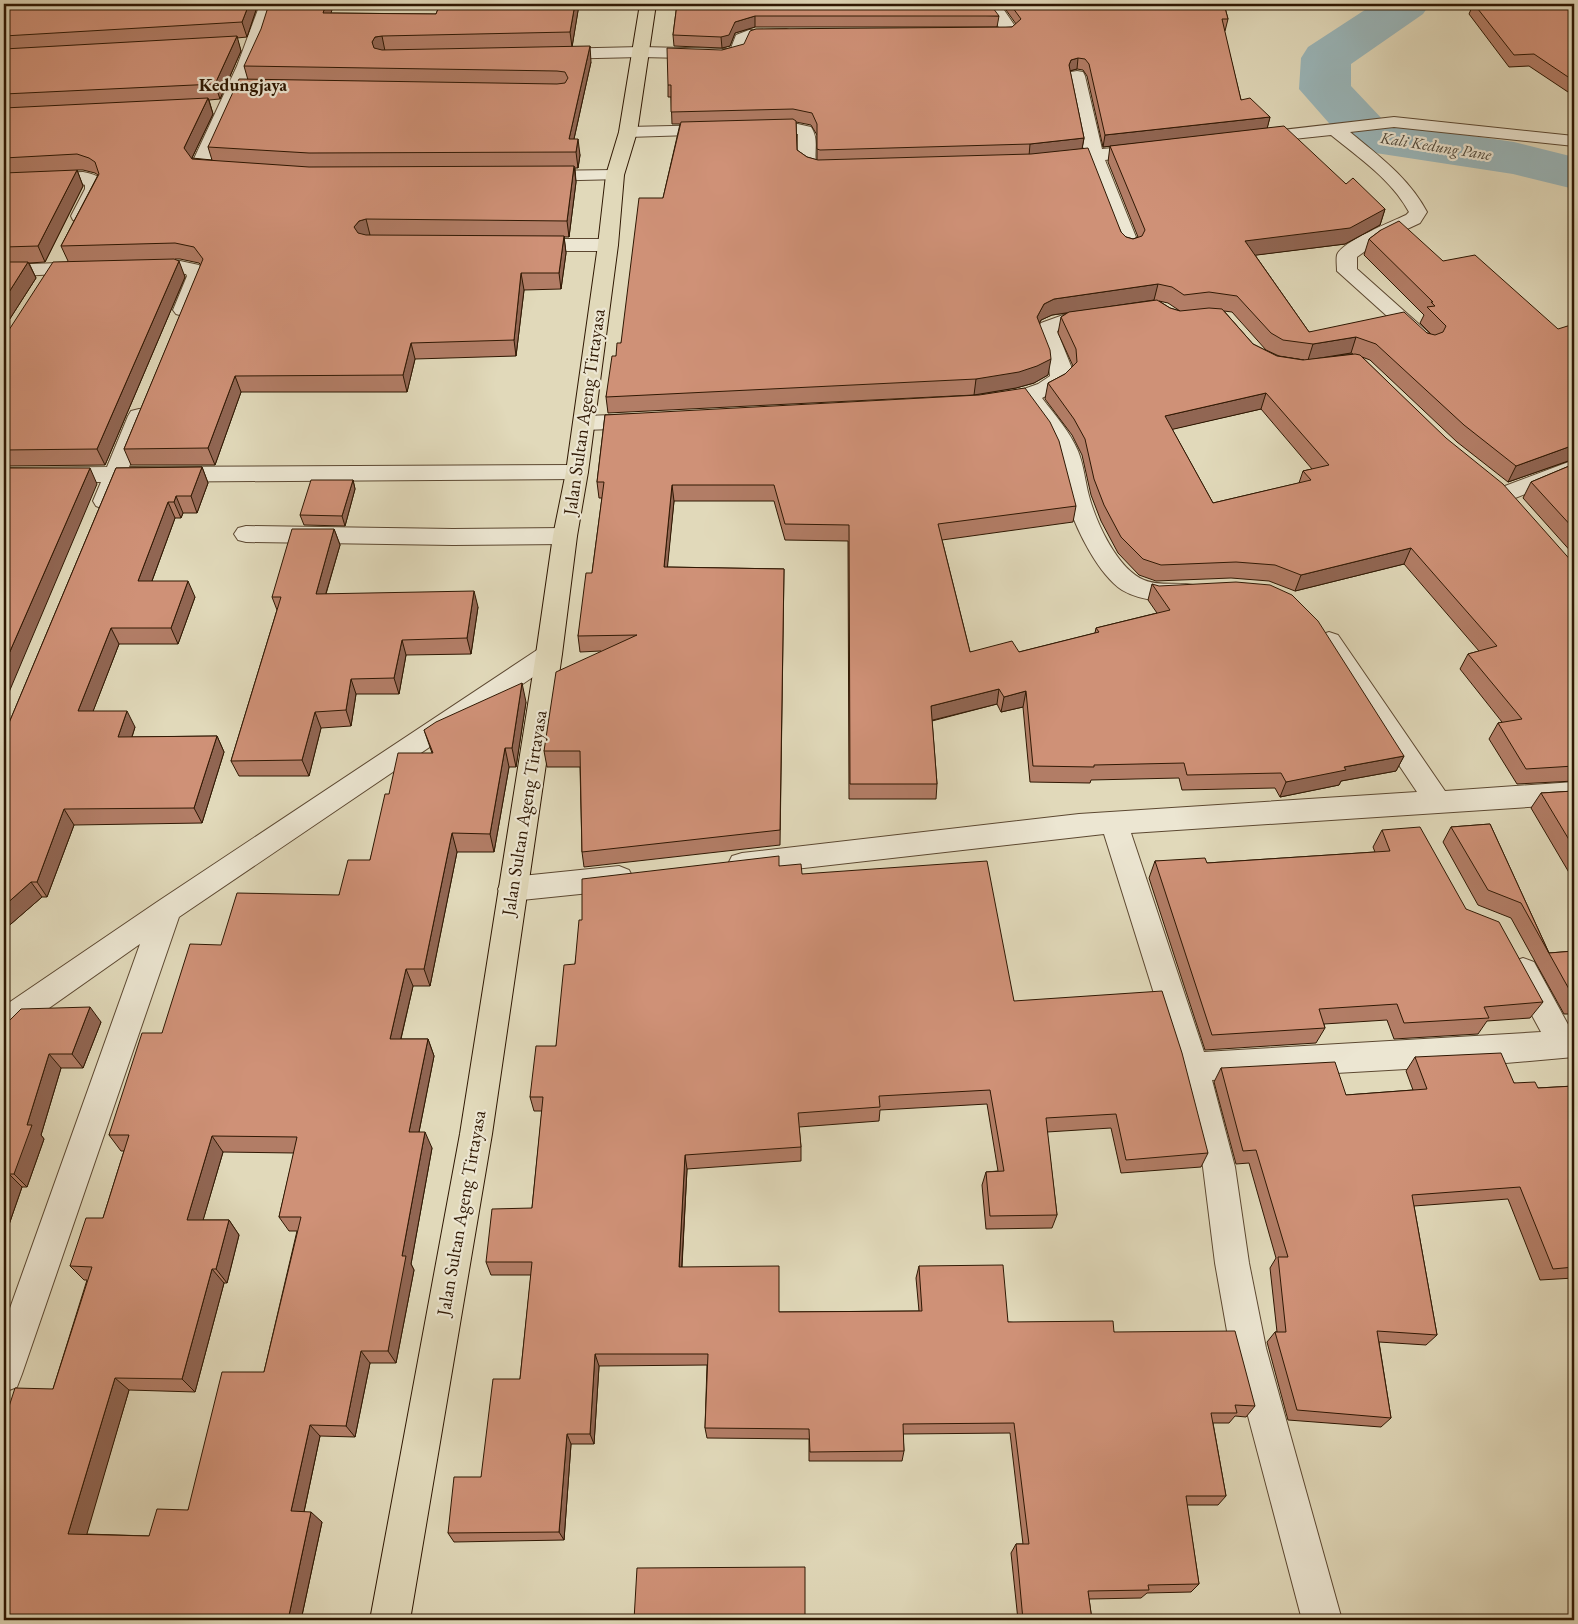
<svg xmlns="http://www.w3.org/2000/svg" width="1578" height="1624" viewBox="0 0 1578 1624" font-family="'EB Garamond',serif">
	<style>
		.lines { fill: none; stroke-linecap: round; stroke-linejoin: round }
		.river { fill: #9ab7bb; fill-rule: evenodd }
		.minor-casing { stroke: #5c4831; stroke-width: 2 }
		.major-casing { stroke: #2f1803; stroke-width: 2 }
		.minor { fill: #ece6d2; fill-rule: evenodd }
		.major { fill: #e1d9ba; fill-rule: evenodd }
		.wall { fill: #b27d66; stroke: #2f1803; fill-rule: evenodd }
		.shaded-wall { fill: #916653; stroke: #2f1803 }
		.building { fill: #cf9177; stroke: #2f1803; fill-rule: evenodd }
		.labels { text-anchor: middle; dominant-baseline: central; stroke-width: 4.5; stroke-linejoin: round; paint-order: stroke }
		.far-water-label { font-size: 16px; font-style: italic; fill: #4f483a; stroke: #ece6d2 }
		.far-quarter-label { font-size: 18px; font-weight: bold; fill: #2f1803; stroke: #ece6d2 }
		.street-label { font-size: 19px; fill: #2f1803; stroke: #ece6d2 }
	</style>
	<rect width="100%" height="100%" fill="#e1d9ba"/>
	<filter id="stains"><feTurbulence type="fractalNoise" baseFrequency=".004" numOctaves="4"/><feColorMatrix values="0 0 0 0 .2 0 0 0 0 .09 0 0 0 0 .02 0 0 0 .5 -.17"/></filter>
	<radialGradient id="worn" r=".72"><stop offset=".6" stop-color="#630" stop-opacity="0"/><stop offset="1" stop-color="#630" stop-opacity=".3"/></radialGradient>
	<g class="lines">
		<polygon class="river" points="1374,4 1430,4 1423,14 1351,64 1351,86 1386,123 1514,142 1574,157 1574,189 1513,174 1369,152 1350,147 1299,89 1301,58 1308,47"/>
		<defs>
			<g id="minor">
				<path d="M260,4h16l-23,62 -43,97 3,3 21,2 3,4 -3,4c-14,3 -34,2 -43,-11l46,-99z"/>
				<polygon points="989,4 1006,4 1004,10 1017,29 1015,36 979,40 973,38 971,35 973,32 1000,29 988,10"/>
				<polygon points="786,29 792,31 794,34 792,37 752,40 749,41 744,54 729,59 641,57 553,59 547,57 545,54 547,51 553,49 641,47 728,49 731,48 736,35 749,30"/>
				<polygon points="1077,71 1083,72 1085,76 1102,149 1146,145 1152,146 1155,150 1152,154 1146,155 1105,160 1140,247 1137,251 1130,253 1123,251 1120,247 1087,162 1054,165 1048,164 1045,160 1048,156 1084,151 1069,76 1071,72"/>
				<path d="M1394,117l180,19v10l-180,-19 -44,5c29,24 59,46 77,80l-7,11 -45,21 -18,13v12l74,66 3,4 -3,4 -7,2 -7,-2 -80,-72c0,-5 -1,-12 0,-16 4,-13 56,-34 69,-40l3,-3c-18,-33 -50,-54 -78,-77l-75,8 -6,-1 -3,-4 3,-4 6,-1z"/>
				<path d="M793,123l18,4c8,12 3,23 5,36l24,2 3,4 -3,4 -22,1 -16,-4 -5,-8 1,-28h-39l-6,-1 -3,-4 3,-4z"/>
				<polygon points="716,125 722,126 725,130 722,134 628,137 622,136 619,132 622,128 628,127"/>
				<polygon points="615,170 621,171 624,175 621,179 539,181 533,180 530,176 533,172 539,171"/>
				<path d="M83,172c6,1 15,3 18,8 7,7 -9,33 -14,40l-7,2 -7,-2 -2,-4 14,-27v-4l-5,-2 -76,3v-11z"/>
				<polygon points="529,239 608,239 615,241 618,245 615,249 608,251 529,251 522,249 519,245 522,241"/>
				<polygon points="143,261 180,261 199,265 207,276 190,314 183,316 176,314 173,310 187,276 186,274 136,271 133,267 136,263"/>
				<polygon points="85,262 92,264 95,268 92,272 4,277 4,265"/>
				<path d="M1097,310l7,2 3,4 -3,4 -34,6 -13,5 14,35 1,12 -11,10 -19,10c13,17 28,34 36,53 6,15 7,30 11,45 7,26 28,73 55,84 16,7 36,1 53,6l3,6 -3,6c-22,6 -55,4 -75,-8 -24,-16 -46,-61 -54,-87 -6,-18 -6,-36 -13,-53 -7,-17 -20,-32 -31,-48l-32,5 -8,-2 -3,-5 3,-5 40,-6 14,-5 12,-8 -1,-10 -13,-34 5,-9 25,-9z"/>
				<polygon points="139,409 147,411 150,416 129,467 577,465 585,467 588,472 585,477 577,479 123,482 112,506 104,509 96,506 93,501 101,482 4,482 4,468 107,467 128,416 131,411"/>
				<polygon points="642,414 650,416 653,421 650,426 642,428 584,430 576,428 573,423 576,418 584,416"/>
				<polygon points="1574,460 1574,475 1505,502 1497,499 1494,494 1497,489"/>
				<polygon points="246,526 453,529 565,528 573,530 577,536 573,542 565,544 453,545 246,542 238,540 234,534 238,528"/>
				<polygon points="1329,632 1338,635 1445,791 1574,782 1574,804 1131,833 1204,1052 1541,1032 1508,971 1512,962 1523,958 1534,962 1571,1030 1574,1029 1574,1057 1494,1064 1212,1080 1235,1167 1249,1263 1266,1348 1342,1620 1302,1620 1230,1348 1215,1263 1203,1167 1177,1067 1104,834 742,875 732,872 728,864 732,856 742,853 1079,814 1417,792 1316,641 1320,635"/>
				<polygon points="549,645 558,648 562,654 558,660 179,917 22,1374 17,1387 4,1392 4,1325 140,944 15,1032 4,1036 4,1006 157,902 540,648"/>
				<polygon points="619,866 629,870 633,878 629,886 619,890 512,901 502,897 498,889 502,881 512,877"/>
			</g>
			<polygon id="major" points="640,4 656,4 637,132 624,175 618,245 588,472 577,536 562,654 492,1134 410,1620 370,1620 460,1134 536,654 553,536 566,472 598,245 606,175 619,132"/>
		</defs>
		<use href="#minor" class="minor-casing"/>
		<use href="#major" class="major-casing"/>
		<use href="#minor" class="minor"/>
		<use href="#major" class="major"/>
	</g>
	<g class="wall">
		<polygon points="4,4 258,4 247,37 237,38 241,51 220,99 209,100 213,114 192,158 212,160 208,147 248,80 244,66 331,13 436,14 440,4 579,4 572,47 591,62 574,139 580,155 578,168 575,168 576,182 569,237 564,237 566,253 561,289 524,290 516,356 415,359 407,392 241,392 215,465 131,465 124,449 201,265 199,263 180,259 175,259 185,277 105,465 4,466 4,336 68,261 61,246 98,175 95,173 83,170 77,170 83,186 45,262 29,263 36,278 4,328"/>
		<polygon points="677,4 999,16 997,27 755,27 735,33 730,46 722,48 674,46 673,35"/>
		<path d="M1006,4h218l4,15 -3,12h-1l17,69 29,17 -3,11 79,56 39,25 -5,16 -35,19 -90,11 54,77 118,1 4,1 -11,-11 4,-8 -60,-60 5,-16 12,-9 193,229 -66,23 -51,-40 -87,-82 -8,-3 212,207v217l-57,3 -28,-45 9,-16 4,-1 -42,-53 8,-15 11,-3 -75,-87 -109,27 -26,-10 -38,-3 -75,3 -17,-6 -21,-22 -17,-32 -10,-26 -9,-40 -10,-20 -27,-36 3,-16 17,-9 8,-8 -15,-33 3,-16 6,-4 -15,2 -11,5 -2,4 9,51 -14,8 -18,5 -42,7 -366,18 -2,-16 10,-41 5,-13 42,-145 17,-74h-8l-1,-27h-3v-12l54,-35 290,-23 4,-3 -10,-14zM1077,69l6,1 4,6 16,71 7,-1 -2,16 30,75 -5,2 -7,-2 -5,-5 -39,-83 2,-11 -14,-67zM796,122l15,3 6,10v25l-10,-3 -10,-7zM1159,301l9,2 12,8 -10,-3zM1224,311l8,1 34,38 13,6 25,4 -27,-4 -24,-12zM1351,353l2,1 -24,3zM1261,409l51,60 -9,2 -4,12 -86,20 -41,-74z"/>
		<polygon points="1469,4 1574,4 1574,96 1529,66 1509,67 1469,14 1472,7"/>
		<polygon points="605,415 1076,506 1073,522 942,540 970,652 1019,652 1095,633 1096,628 1157,613 1148,600 1152,584 1404,756 1396,771 1341,781 1339,785 1280,797 1275,788 1182,790 1179,778 1091,780 1090,783 1030,782 1023,707 1001,712 997,704 932,721 937,784 936,799 849,799 848,541 785,540 774,501 674,501 667,567 784,569 780,845 584,867 582,852 580,767 547,767 544,751 601,651 580,652 578,636 592,573 602,498 599,498 597,482"/>
		<polygon points="1574,464 1574,555 1523,498 1531,482"/>
		<polygon points="202,467 208,483 197,513 183,513 181,518 175,518 152,581 195,597 178,644 119,644 93,711 135,727 132,737 217,736 224,752 202,823 74,825 47,897 42,897 4,930 4,731 9,723 116,468"/>
		<polygon points="353,480 355,489 345,526 304,525 300,515"/>
		<polygon points="334,529 340,545 326,594 478,607 471,654 406,655 399,694 356,694 351,726 321,728 309,776 239,776 231,761 277,610 272,597"/>
		<path d="M526,702l-10,65h-7l-15,85h-37l-27,134h-17l-12,53h27l6,17 -15,76 13,16 -21,116 3,6 -18,93h-26l-15,74 -35,-1 -16,76 18,10 -21,98h-297v-198l49,-33 34,-109h-3l-14,-14 33,-48 21,-67h-3l-12,-16 53,-102 59,-88 118,-50 31,-35 19,-66 43,-41 -8,-23zM223,1152l71,1 -15,64 10,14h8l-33,141 -76,138 -39,26 -63,-2 43,-144 66,2 29,-109h3l12,-48 -10,-15h-26z"/>
		<polygon points="1574,791 1574,881 1531,808 1541,793"/>
		<polygon points="1490,824 1549,953 1574,951 1574,1014 1564,1014 1511,918 1478,905 1443,842 1451,827"/>
		<polygon points="1382,830 1466,909 1543,1002 1530,1018 1487,1021 1478,1034 1394,1039 1387,1020 1324,1024 1325,1028 1316,1043 1205,1050 1149,878 1155,861 1207,863 1375,852 1373,847"/>
		<polygon points="779,866 802,874 1014,1001 1208,1153 1201,1167 1121,1173 1111,1128 1047,1132 1057,1215 1052,1228 986,1229 982,1185 986,1172 998,1171 987,1104 880,1110 879,1121 799,1127 801,1147 801,1161 687,1169 682,1267 779,1312 919,1311 916,1278 919,1266 1008,1322 1114,1332 1255,1406 1246,1417 1235,1416 1229,1423 1213,1423 1226,1496 1218,1505 1187,1505 1199,1584 1191,1592 1147,1593 1141,1598 1089,1599 1092,1620 1018,1620 1011,1553 1016,1544 1023,1544 1010,1433 903,1434 904,1451 902,1461 809,1461 809,1439 707,1438 705,1428 707,1365 599,1366 594,1444 571,1444 564,1540 454,1542 448,1533 481,1477 520,1379 531,1275 491,1275 486,1262 532,1208 542,1111 534,1111 530,1097 556,1046 575,964 582,920"/>
		<polygon points="101,1022 83,1068 61,1068 41,1135 44,1139 27,1187 22,1187 4,1239 4,1026"/>
		<polygon points="1415,1057 1514,1083 1538,1088 1574,1086 1574,1278 1540,1280 1508,1199 1414,1206 1437,1335 1426,1345 1379,1342 1391,1418 1381,1427 1288,1420 1267,1342 1275,1332 1277,1332 1270,1268 1276,1258 1249,1163 1236,1164 1214,1082 1221,1068 1346,1095 1413,1090 1406,1071"/>
	</g>
	<g class="shaded-wall">
		<polygon points="249,4 258,4 247,37 242,22"/>
		<polygon points="326,4 334,4 326,28 323,13"/>
		<polygon points="575,4 579,4 579,5 572,47 570,32"/>
		<polygon points="755,16 755,27 735,33 730,46 722,48 721,37 735,22"/>
		<polygon points="237,36 241,51 220,99 215,84"/>
		<polygon points="382,36 385,51 375,57 372,42 375,37"/>
		<polygon points="590,46 591,62 571,152 569,139"/>
		<polygon points="1078,58 1077,69 1069,71 1069,65 1071,60"/>
		<polygon points="208,98 213,114 189,164 184,148"/>
		<polygon points="1270,117 1267,129 1103,147 1105,135"/>
		<polygon points="1084,138 1082,149 1029,156 1030,144"/>
		<polygon points="578,139 580,155 578,168 576,152"/>
		<polygon points="574,166 576,182 569,237 567,221"/>
		<polygon points="77,170 83,186 45,262 38,246"/>
		<polygon points="1385,209 1380,225 1345,244 1241,257 1245,241"/>
		<polygon points="366,219 370,235 358,243 354,227 359,221"/>
		<polygon points="564,236 566,253 561,289 559,273"/>
		<polygon points="179,261 185,277 105,465 97,449"/>
		<polygon points="28,262 36,278 4,328 4,300"/>
		<polygon points="521,273 524,290 516,356 514,340"/>
		<polygon points="1158,284 1154,300 1052,315 1041,320 1034,333 1037,317 1044,304 1054,299"/>
		<polygon points="1356,337 1351,353 1308,360 1313,344"/>
		<polygon points="411,343 415,359 407,392 403,375"/>
		<polygon points="1051,359 1048,375 1034,383 1016,388 974,395 976,379"/>
		<polygon points="235,376 241,392 215,465 208,448"/>
		<polygon points="1266,393 1261,409 1161,432 1165,416"/>
		<polygon points="1574,445 1574,459 1508,482 1516,466"/>
		<polygon points="202,467 208,483 197,513 191,496"/>
		<polygon points="90,468 97,484 4,704 4,665"/>
		<polygon points="353,480 355,489 345,526 342,516"/>
		<polygon points="672,485 674,501 666,582 664,567"/>
		<polygon points="176,496 183,513 181,518 174,502"/>
		<polygon points="168,502 175,518 146,597 138,581"/>
		<polygon points="334,529 340,545 321,610 316,594"/>
		<polygon points="1411,548 1404,564 1295,591 1301,575"/>
		<polygon points="188,581 195,597 178,644 171,628"/>
		<polygon points="474,591 478,607 471,654 467,638"/>
		<polygon points="111,628 119,644 87,727 78,711"/>
		<polygon points="402,640 406,655 399,694 394,678"/>
		<polygon points="351,679 356,694 351,726 346,710"/>
		<polygon points="522,683 526,702 516,767 512,748"/>
		<polygon points="999,689 997,704 929,721 931,706"/>
		<polygon points="1026,691 1023,707 1001,712 1004,697"/>
		<polygon points="127,711 135,727 127,752 118,737"/>
		<polygon points="315,712 321,728 309,776 302,760"/>
		<polygon points="217,736 224,752 202,823 194,808"/>
		<polygon points="505,748 509,767 494,852 490,834"/>
		<polygon points="1404,756 1396,771 1341,781 1339,785 1280,797 1286,782 1344,767"/>
		<polygon points="64,809 74,825 47,897 37,882"/>
		<polygon points="452,833 457,852 430,986 424,969"/>
		<polygon points="31,882 42,897 4,930 4,906"/>
		<polygon points="406,969 413,986 397,1055 390,1039"/>
		<polygon points="90,1007 101,1022 83,1068 72,1054"/>
		<polygon points="428,1039 434,1056 416,1147 409,1132"/>
		<polygon points="49,1054 61,1068 41,1135 44,1139 27,1187 14,1174 27,1125"/>
		<polygon points="425,1132 432,1148 411,1264 414,1270 396,1363 388,1351 402,1256"/>
		<polygon points="212,1136 223,1152 199,1234 187,1220"/>
		<polygon points="685,1155 687,1169 681,1279 679,1267"/>
		<polygon points="9,1174 22,1187 4,1239 4,1190"/>
		<polygon points="229,1220 239,1235 227,1283 216,1269"/>
		<polygon points="212,1269 224,1283 195,1392 182,1379"/>
		<polygon points="361,1351 370,1363 355,1437 346,1426"/>
		<polygon points="595,1354 599,1366 594,1444 590,1434"/>
		<polygon points="115,1378 129,1390 84,1544 68,1534"/>
		<polygon points="310,1425 320,1436 302,1521 291,1511"/>
		<polygon points="567,1434 571,1444 564,1540 559,1532"/>
		<polygon points="311,1512 322,1522 301,1620 288,1620"/>
	</g>
	<g class="building">
		<polygon points="4,4 249,4 242,22 4,36"/>
		<polygon points="269,4 326,4 323,13 436,14 440,4 575,4 570,32 382,36 375,37 372,42 374,48 382,50 590,46 569,139 578,139 576,152 309,153 208,147 239,79 557,84 565,83 568,78 565,72 557,71 244,66 261,29"/>
		<polygon points="677,4 990,4 999,16 755,16 735,22 729,35 721,37 673,35"/>
		<polygon points="1010,4 1224,4 1228,19 1222,19 1241,100 1250,98 1270,117 1105,135 1089,64 1085,59 1078,58 1071,60 1069,65 1084,138 1030,144 820,150 817,149 817,124 812,113 793,109 671,112 671,85 668,85 667,48 722,50 744,44 750,31 756,29 1012,27 1021,19"/>
		<polygon points="1474,4 1574,4 1574,81 1534,54 1514,55"/>
		<polygon points="237,36 215,84 4,94 4,49"/>
		<polygon points="208,98 184,148 192,159 309,167 574,166 567,221 366,219 359,221 354,227 358,233 366,235 564,236 559,273 521,273 514,340 411,343 403,375 235,376 208,448 124,449 203,259 194,247 175,243 61,246 99,174 95,162 89,158 77,154 4,158 4,108"/>
		<polygon points="793,119 796,121 797,150 807,157 818,160 1031,154 1088,148 1121,232 1126,237 1133,239 1142,236 1145,230 1110,146 1284,126 1346,184 1353,178 1385,209 1350,228 1245,241 1309,332 1404,312 1427,333 1435,335 1443,332 1446,326 1427,307 1435,306 1431,302 1433,302 1369,239 1381,230 1399,221 1443,261 1475,255 1558,329 1574,324 1574,445 1516,466 1464,425 1376,344 1356,337 1313,344 1283,340 1271,333 1237,296 1209,292 1184,295 1172,287 1158,284 1054,299 1044,304 1037,317 1050,350 1051,359 1037,366 1019,372 976,379 606,397 612,356 616,356 617,343 621,343 639,198 663,198 681,122"/>
		<polygon points="77,170 38,246 4,247 4,173"/>
		<polygon points="174,259 179,261 97,449 4,450 4,336 5,336 53,262"/>
		<polygon points="4,262 28,262 4,300"/>
		<path d="M1157,300l13,8 10,3 29,-3 13,1 31,35 24,12 26,4 52,-6 5,1 86,83 57,46 71,80v202l-48,3 -28,-46 24,-4 -54,-65 29,-8 -86,-98 -110,27 -26,-10 -39,-3 -75,3 -18,-6 -22,-22 -17,-32 -10,-26 -9,-40 -11,-20 -26,-36 17,-9 12,-12 -1,-13 -15,-32 8,-5zM1266,393l63,72 -26,6 8,9 -98,23 -48,-87z"/>
		<polygon points="1025,388 1050,422 1059,441 1076,506 938,524 970,652 1012,641 1019,652 1099,632 1096,628 1170,610 1152,584 1159,586 1236,582 1270,585 1292,595 1318,621 1404,756 1344,767 1346,770 1286,782 1281,773 1187,775 1184,763 1094,765 1094,767 1033,766 1026,691 1004,697 999,689 931,706 937,784 850,784 849,525 785,524 774,485 672,485 664,567 784,569 780,830 582,852 580,751 544,751 556,672 637,635 578,636 586,573 592,573 604,482 597,482 605,415 979,395"/>
		<polygon points="1574,464 1574,529 1531,482"/>
		<polygon points="202,467 191,496 176,496 174,502 168,502 138,581 188,581 171,628 111,628 78,711 127,711 118,737 217,736 194,808 64,809 37,882 31,882 4,906 4,731 9,723 116,468"/>
		<polygon points="4,468 90,468 4,665"/>
		<polygon points="311,480 353,480 342,516 300,515"/>
		<polygon points="292,529 334,529 316,594 474,591 467,638 402,640 394,678 351,679 346,710 315,712 302,760 231,761 281,597 272,597"/>
		<path d="M522,683l-10,65h-7l-15,86 -38,-1 -28,136h-18l-16,70h38l-19,93h16l-23,124h4l-18,95h-27l-15,75 -36,-1 -19,86 20,1 -23,108h-155l1,-2 -130,-3v-193l11,-34 38,1 39,-122 -22,-1 16,-48h17l26,-83h-20l33,-102h20l28,-89 31,1 16,-52 102,2 9,-35h22l15,-66h4l9,-41h35l-9,-23 12,-8zM212,1136l85,1 -18,80h22l-37,155h-42l-34,138 -31,-1 -8,27 -81,-2 47,-156 67,1 30,-110h4l13,-49h-42z"/>
		<polygon points="1574,791 1574,848 1541,793"/>
		<polygon points="1490,824 1549,953 1574,951 1574,998 1521,903 1488,890 1451,827"/>
		<polygon points="1420,827 1466,909 1499,922 1543,1002 1484,1007 1489,1018 1404,1023 1397,1004 1319,1009 1325,1028 1212,1035 1155,861 1205,858 1207,863 1390,851 1382,830"/>
		<polygon points="779,856 779,866 801,864 802,874 987,861 1014,1001 1162,991 1182,1053 1208,1153 1126,1160 1116,1114 1046,1118 1057,1215 990,1216 986,1172 1004,1171 990,1090 879,1096 880,1107 798,1113 801,1147 685,1155 679,1267 779,1266 779,1312 922,1311 919,1266 1003,1265 1008,1322 1113,1321 1114,1332 1235,1331 1255,1406 1235,1405 1237,1413 1211,1413 1226,1496 1186,1496 1199,1584 1148,1585 1149,1590 1088,1591 1092,1620 1023,1620 1016,1544 1029,1544 1014,1423 903,1424 904,1451 810,1452 809,1429 705,1428 708,1354 595,1354 590,1434 567,1434 559,1532 448,1533 454,1477 481,1477 493,1379 520,1379 532,1262 486,1262 492,1209 532,1208 543,1097 530,1097 536,1046 556,1046 564,965 575,964 579,920 582,920 582,879"/>
		<polygon points="90,1007 72,1054 49,1054 27,1125 32,1125 14,1174 9,1174 4,1190 4,1026 21,1009"/>
		<polygon points="1501,1053 1514,1083 1535,1082 1538,1088 1574,1086 1574,1267 1553,1269 1520,1187 1412,1195 1437,1335 1377,1331 1391,1418 1297,1410 1275,1332 1286,1332 1278,1257 1288,1257 1256,1150 1243,1151 1221,1068 1335,1062 1346,1095 1427,1089 1415,1057"/>
		<polygon points="805,1567 805,1620 634,1620 637,1568"/>
	</g>
	<g class="labels">
		<g class="far-water-label">
			<text transform="translate(1436 146) rotate(9)">Kali Kedung Pane</text>
		</g>
		<g class="far-quarter-label">
			<text x="243" y="84">Kedungjaya</text>
		</g>
		<g class="street-label">
			<text transform="translate(584 412) rotate(-82)">Jalan Sultan Ageng Tirtayasa</text>
			<text transform="translate(524 813) rotate(-81)">Jalan Sultan Ageng Tirtayasa</text>
			<text transform="translate(461 1213) rotate(-80)">Jalan Sultan Ageng Tirtayasa</text>
		</g>
	</g>
	<rect width="1578" height="1624" fill="none" stroke="#e1d9ba" stroke-width="20"/>
	<rect x="5" y="5" width="1568" height="1614" fill="none" stroke="#2f1803" stroke-width="2.5"/>
	<rect x="10" y="10" width="1558" height="1604" fill="none" stroke="#2f1803"/>
	<rect width="100%" height="100%" filter="url(#stains)"/>
	<rect width="100%" height="100%" fill="url(#worn)"/>
</svg>
